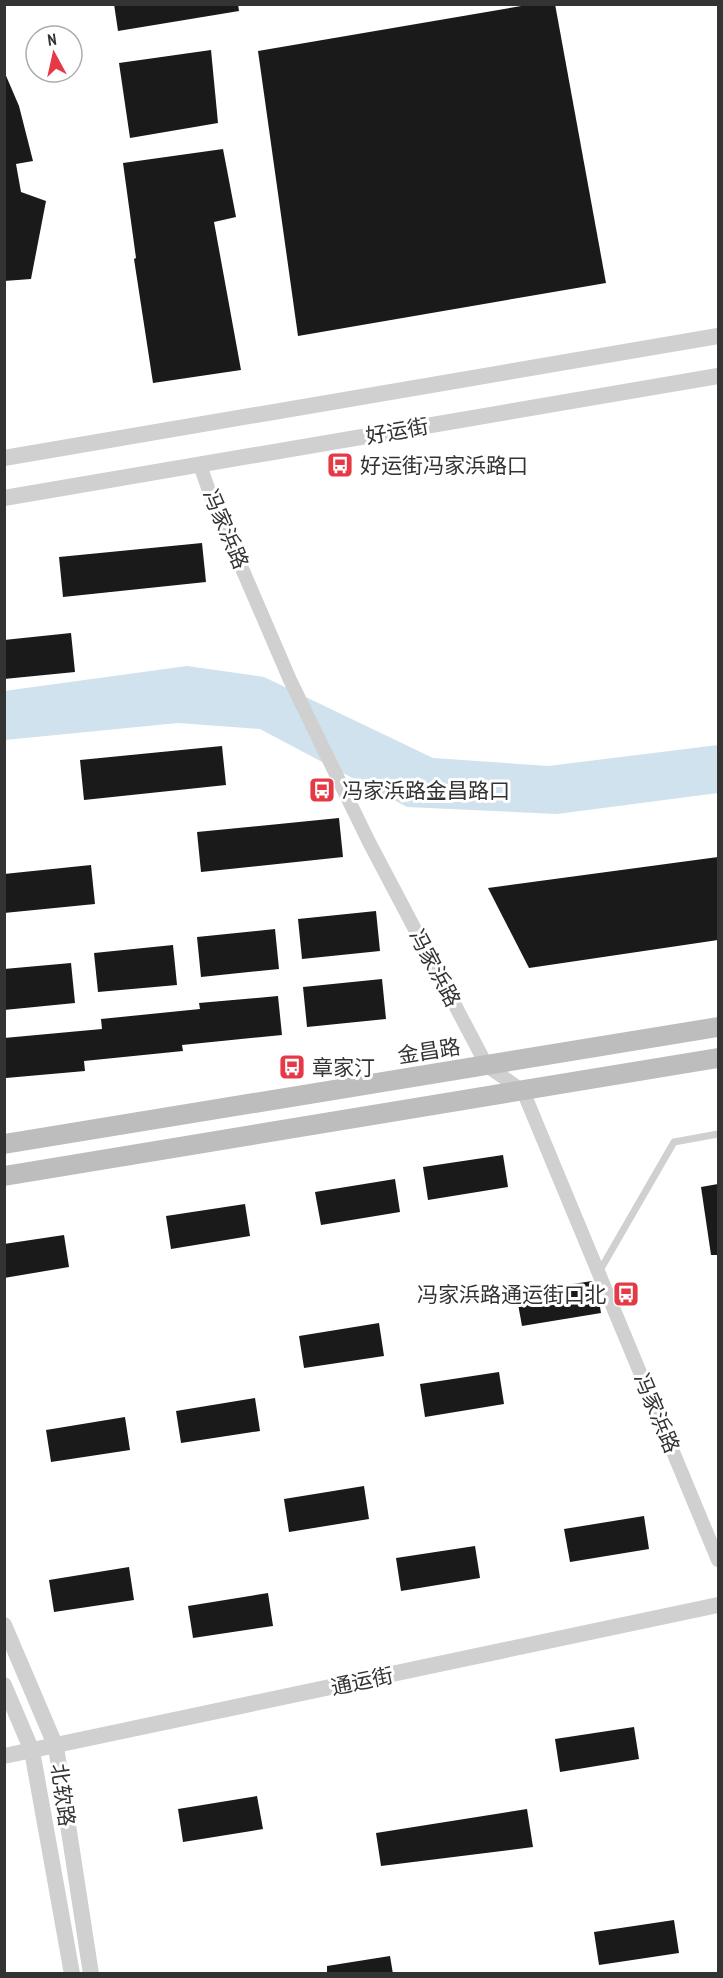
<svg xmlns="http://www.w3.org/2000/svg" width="723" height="1978" viewBox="0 0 723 1978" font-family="'PT Sans Narrow','Noto Sans SC',sans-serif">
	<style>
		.water { fill: #cfe2ee }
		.building { fill: #1a1a1a }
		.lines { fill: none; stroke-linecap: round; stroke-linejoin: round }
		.service { stroke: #d0d0d0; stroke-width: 7 }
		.minor { stroke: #d0d0d0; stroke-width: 14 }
		.tertiary { stroke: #d0d0d0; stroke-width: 16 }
		.secondary { stroke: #bdbdbd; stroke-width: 20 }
		.labels { text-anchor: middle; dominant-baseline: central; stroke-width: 6; stroke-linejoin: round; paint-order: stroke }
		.street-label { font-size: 21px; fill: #333; stroke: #fff }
		.poi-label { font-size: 21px; fill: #333; stroke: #fff; text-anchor: start }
	</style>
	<rect width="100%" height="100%" fill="#fff"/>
	<polygon class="water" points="187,666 264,677 433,758 548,766 718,745 718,793 557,814 407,807 260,729 178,723 5,740 4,691"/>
	<g class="building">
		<polygon points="114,4 238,4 239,11 118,31"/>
		<polygon points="533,4 555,4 606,283 298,336 258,51"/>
		<polygon points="211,50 218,123 130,138 119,63"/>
		<polygon points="4,71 19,106 33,161 16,164 21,192 46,201 31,279 4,281"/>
		<polygon points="223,149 236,217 214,222 241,370 153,383 134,259 136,258 123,163"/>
		<polygon points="202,543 206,582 63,597 59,557"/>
		<polygon points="71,633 75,672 4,679 4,640"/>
		<polygon points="222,746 226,785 84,800 80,760"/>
		<polygon points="339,818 343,857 201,872 197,832"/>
		<polygon points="718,857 718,940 529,968 488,888"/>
		<polygon points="91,865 95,904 4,913 4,874"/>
		<polygon points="376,911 380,951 302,959 298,919"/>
		<polygon points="275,929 279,969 201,977 197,937"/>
		<polygon points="173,945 177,985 98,992 94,953"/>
		<polygon points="71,963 75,1003 4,1010 4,969"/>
		<polygon points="382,979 386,1019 307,1027 303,987"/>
		<polygon points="278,996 282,1035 182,1045 183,1051 84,1061 85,1071 6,1078 4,1038 102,1029 101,1019 200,1009 199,1003"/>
		<polygon points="503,1155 508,1187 428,1200 423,1167"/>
		<polygon points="395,1179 400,1212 321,1225 315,1192"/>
		<polygon points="718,1184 718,1255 711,1255 701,1187"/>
		<polygon points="245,1204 250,1236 171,1249 166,1216"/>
		<polygon points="64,1235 69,1267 4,1278 4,1244"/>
		<polygon points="592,1281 598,1295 601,1313 522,1326 516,1293"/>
		<polygon points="379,1323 384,1356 304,1368 299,1336"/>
		<polygon points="499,1372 504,1404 425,1417 420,1384"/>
		<polygon points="255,1398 260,1431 181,1443 176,1411"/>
		<polygon points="125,1417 130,1450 51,1462 46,1430"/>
		<polygon points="364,1486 369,1519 289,1532 284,1499"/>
		<polygon points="644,1516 649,1549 570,1562 564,1529"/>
		<polygon points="475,1546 480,1578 401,1591 396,1558"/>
		<polygon points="129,1567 134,1600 54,1612 49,1580"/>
		<polygon points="268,1593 273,1626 193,1638 188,1606"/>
		<polygon points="634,1727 639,1759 560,1772 555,1739"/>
		<polygon points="257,1796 263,1829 183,1842 178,1809"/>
		<polygon points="527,1809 533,1847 381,1866 376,1833"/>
		<polygon points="674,1920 679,1953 599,1965 594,1932"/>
		<polygon points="390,1956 393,1974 327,1974 327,1966"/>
	</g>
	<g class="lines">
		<polyline class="service" points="599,1272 674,1142 718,1134"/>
		<polyline class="minor" points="200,465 210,494 290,680 369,842 487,1066 523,1091 718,1560"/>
		<g class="tertiary">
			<polyline points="4,458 718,336"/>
			<polyline points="4,498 718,376"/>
			<polyline points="4,1625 56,1747 91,1974"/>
			<polyline points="4,1685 32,1751 72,1974"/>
			<polyline points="4,1756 718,1605"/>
		</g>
		<g class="secondary">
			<polyline points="4,1144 718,1027"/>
			<polyline points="4,1176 718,1058"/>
		</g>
	</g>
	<defs>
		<symbol id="bus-square" viewBox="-11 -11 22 22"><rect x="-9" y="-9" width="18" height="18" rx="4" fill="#e63946" stroke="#fff"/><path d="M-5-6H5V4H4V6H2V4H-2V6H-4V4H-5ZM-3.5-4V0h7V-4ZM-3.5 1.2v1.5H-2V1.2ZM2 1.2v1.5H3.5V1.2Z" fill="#fff"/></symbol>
	</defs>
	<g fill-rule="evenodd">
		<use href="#bus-square" x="325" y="450" width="30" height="30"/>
		<use href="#bus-square" x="307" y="775" width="30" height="30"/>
		<use href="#bus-square" x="277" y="1052" width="30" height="30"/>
		<use href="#bus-square" x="611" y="1279" width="30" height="30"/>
	</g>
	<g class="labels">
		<g class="street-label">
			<text transform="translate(397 431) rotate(-10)">好运街</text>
			<text transform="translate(226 529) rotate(67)">冯家浜路</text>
			<text transform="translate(435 968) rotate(62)">冯家浜路</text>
			<text transform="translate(429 1051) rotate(-9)">金昌路</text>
			<text transform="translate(657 1413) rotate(67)">冯家浜路</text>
			<text transform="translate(362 1681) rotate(-12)">通运街</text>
			<text transform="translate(63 1795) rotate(82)">北软路</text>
		</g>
		<g class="poi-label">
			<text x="360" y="465">好运街冯家浜路口</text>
			<text x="342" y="790">冯家浜路金昌路口</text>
			<text x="312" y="1067">章家汀</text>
			<text x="606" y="1294" text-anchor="end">冯家浜路通运街口北</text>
		</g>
	</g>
	<rect width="723" height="1978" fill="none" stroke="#333333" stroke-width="12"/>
	<g transform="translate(54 54) rotate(352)"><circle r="28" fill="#ffffff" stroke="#adadad" stroke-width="1.5"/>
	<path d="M0-4.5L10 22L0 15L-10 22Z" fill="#e63946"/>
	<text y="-9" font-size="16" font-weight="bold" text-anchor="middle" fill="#333333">N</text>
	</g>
</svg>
